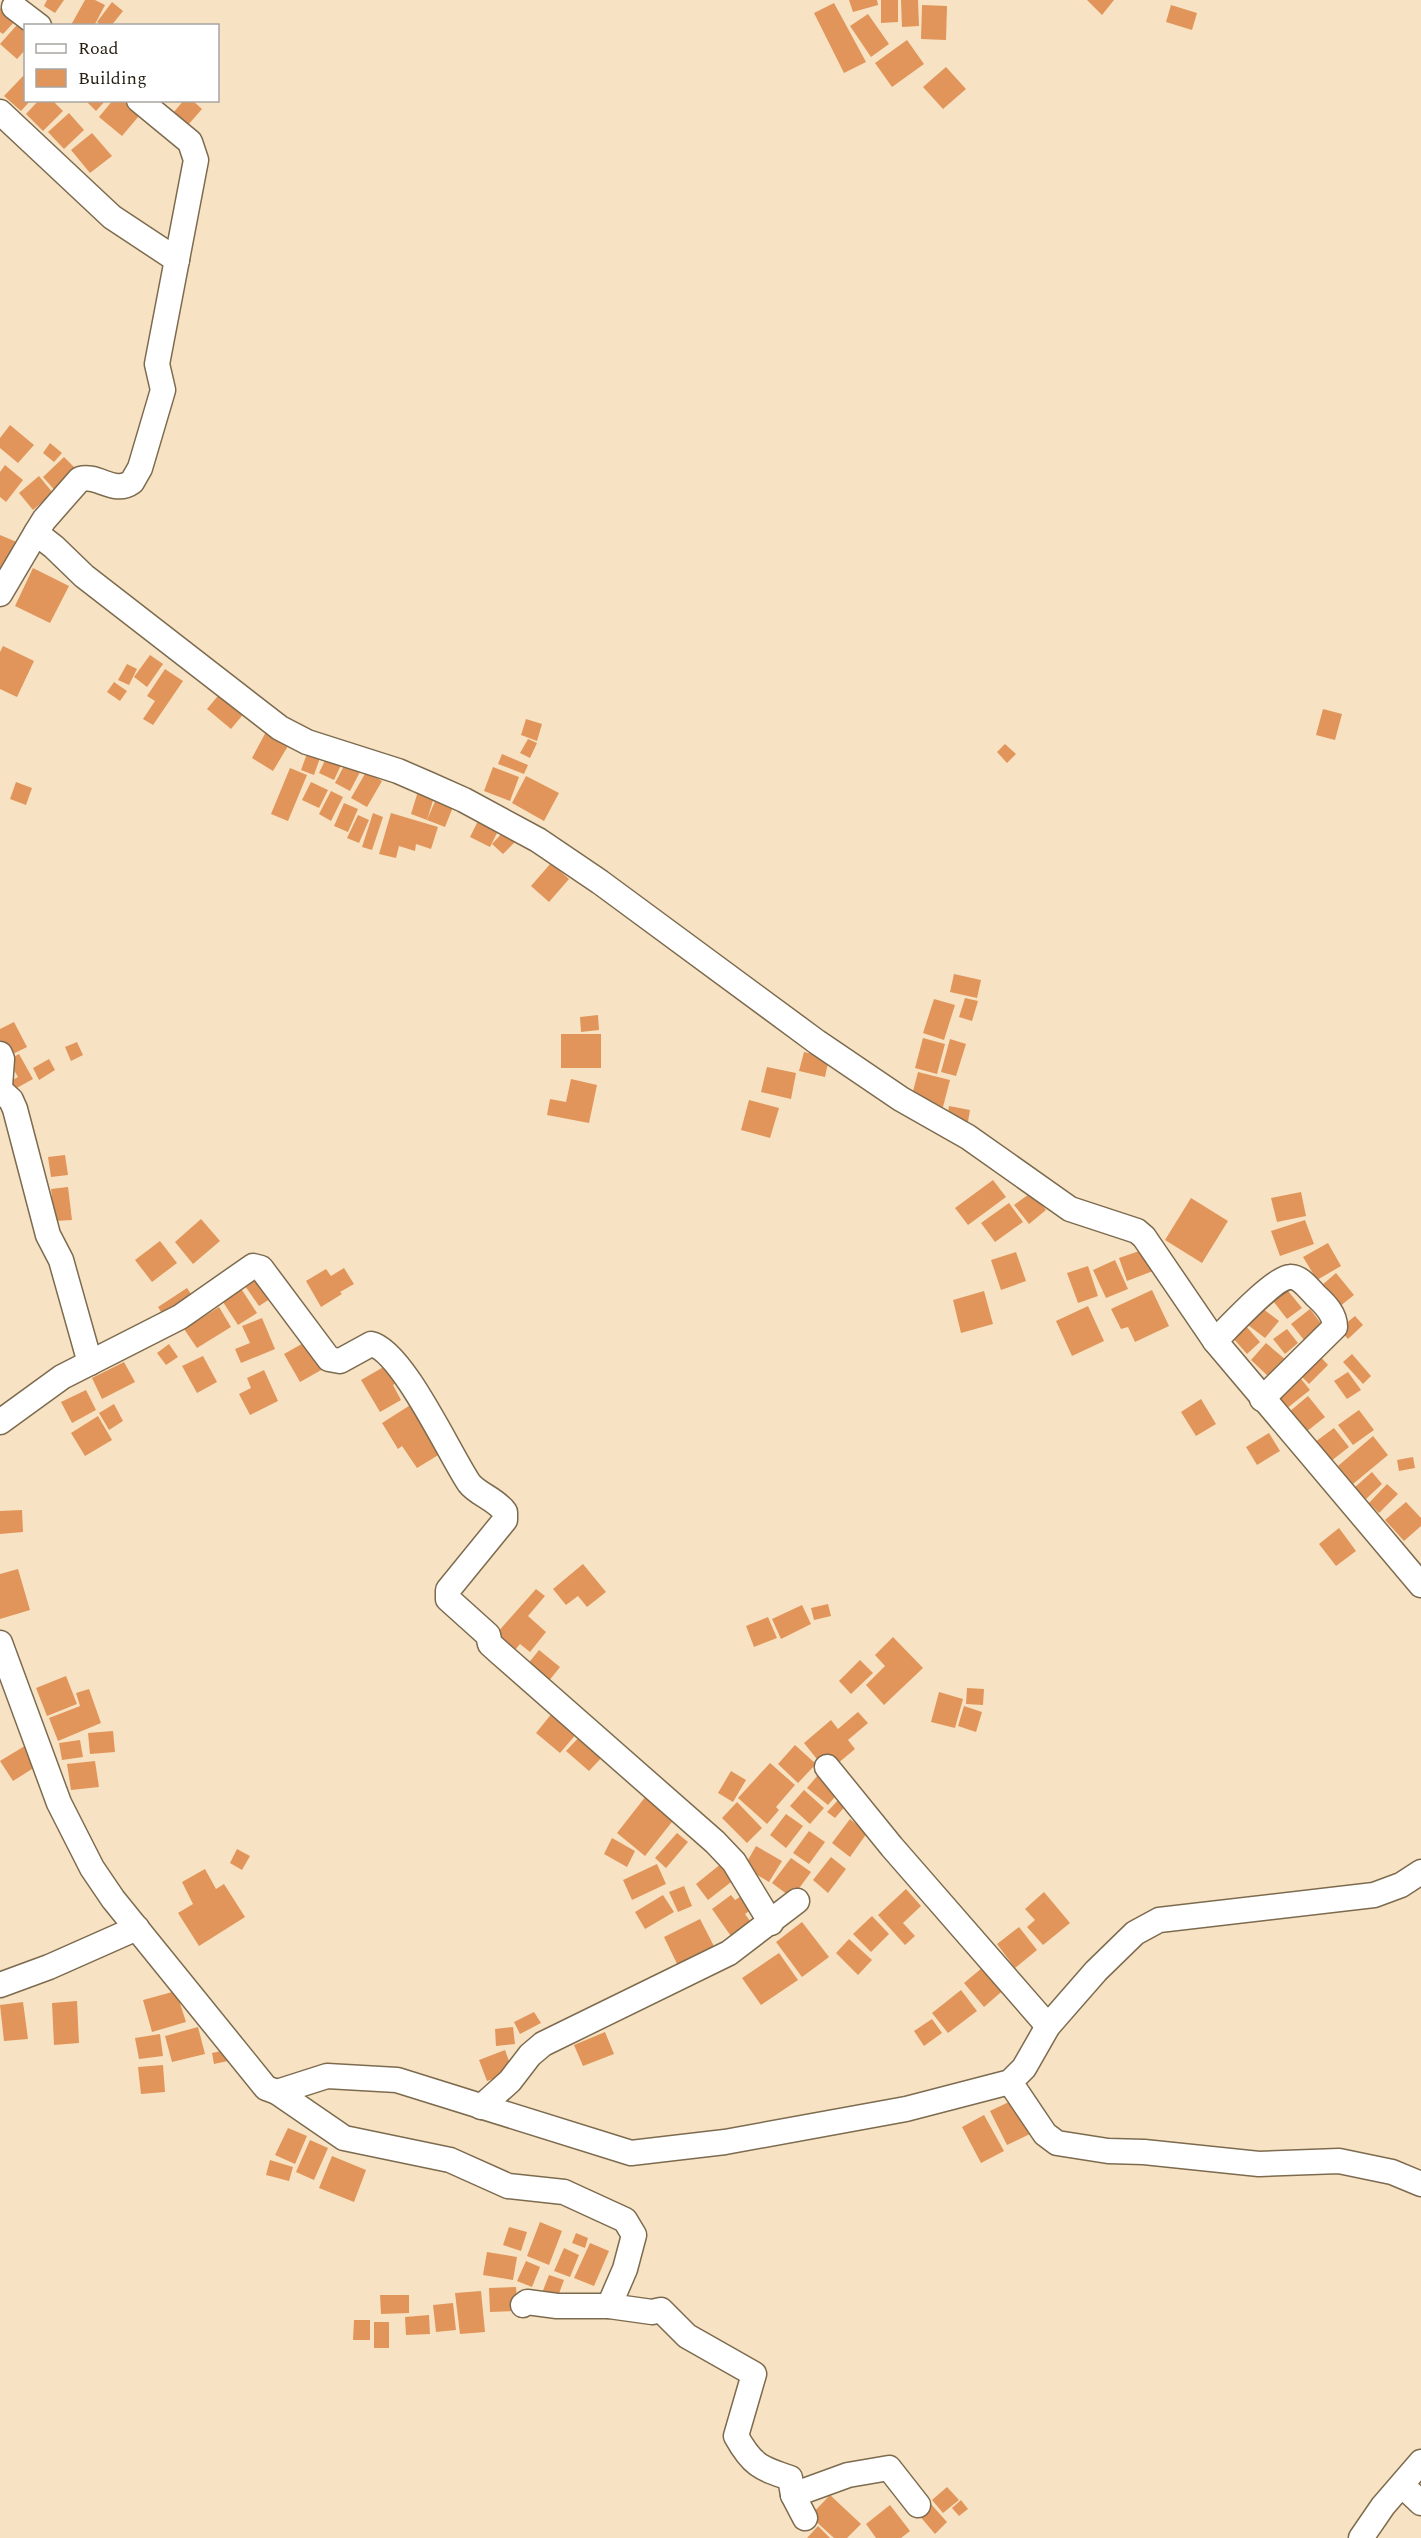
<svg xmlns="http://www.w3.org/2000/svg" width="1421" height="2538" viewBox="0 0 1421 2538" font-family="Spectral,serif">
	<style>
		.building { fill: #e1955a }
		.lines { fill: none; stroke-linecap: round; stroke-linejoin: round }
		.minor-casing { stroke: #7d6b4f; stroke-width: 27 }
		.minor { stroke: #fff; stroke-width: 24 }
	</style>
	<rect width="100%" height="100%" fill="#f7e3c3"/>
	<g class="building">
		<polygon points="47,0 64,0 55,13 44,6"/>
		<polygon points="85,0 95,0 105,5 94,26 73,26 71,25"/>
		<polygon points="849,0 877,0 878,5 853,12"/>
		<polygon points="881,0 898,0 898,22 881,23"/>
		<polygon points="901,0 918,0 919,26 902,27"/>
		<polygon points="1087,0 1114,0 1102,15"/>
		<polygon points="112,2 123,11 111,26 102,26 97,22"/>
		<polygon points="834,3 866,62 844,73 814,13"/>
		<polygon points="5,4 19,17 3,34 0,32 0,9"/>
		<polygon points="922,5 947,6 946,40 921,39"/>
		<polygon points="1171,5 1197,13 1192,30 1166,22"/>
		<polygon points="868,14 889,44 871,57 850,26"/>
		<polygon points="24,17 26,49 17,59 0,44"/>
		<polygon points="907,40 924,64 892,87 875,63"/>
		<polygon points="946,67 966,89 943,109 923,87"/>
		<polygon points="26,73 26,100 31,100 21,111 4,96"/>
		<polygon points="39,100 52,100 63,111 43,131 26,114"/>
		<polygon points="85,100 106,100 96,111"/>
		<polygon points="113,100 133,100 144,110 122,136 99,117"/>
		<polygon points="184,100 192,100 202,109 188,125 173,113"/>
		<polygon points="69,113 84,130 64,149 48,132"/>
		<polygon points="92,133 112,156 90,173 71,150"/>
		<polygon points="10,425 34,445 18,463 0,448 0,438"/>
		<polygon points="50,443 62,453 54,462 43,453"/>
		<polygon points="64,457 80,473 58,494 43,477"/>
		<polygon points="5,465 23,480 6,502 0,497 0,472"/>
		<polygon points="39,476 53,493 33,510 19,493"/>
		<polygon points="0,535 19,543 0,571"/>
		<polygon points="33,568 69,586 50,623 15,606"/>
		<polygon points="3,646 34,661 17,697 0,689 0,652"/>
		<polygon points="150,655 163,664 147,687 134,677"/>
		<polygon points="127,664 137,669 129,685 118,680"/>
		<polygon points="165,669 183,681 153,725 143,719 155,701 147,696"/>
		<polygon points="114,682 127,691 120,701 107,692"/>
		<polygon points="222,691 246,711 231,729 207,709"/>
		<polygon points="1323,709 1342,714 1335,740 1316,735"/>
		<polygon points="526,719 542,724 537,741 521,735"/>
		<polygon points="268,728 291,741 273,771 252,758"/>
		<polygon points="528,739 537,743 530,758 520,753"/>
		<polygon points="1005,744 1016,754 1007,763 997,752"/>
		<polygon points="308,751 321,755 314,775 301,770"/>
		<polygon points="502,754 528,765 524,774 498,764"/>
		<polygon points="327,756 342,763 334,780 319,773"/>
		<polygon points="345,764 360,772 350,791 335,783"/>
		<polygon points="493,767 519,777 510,801 484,791"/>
		<polygon points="290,768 307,775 288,821 271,814"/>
		<polygon points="366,772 382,781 367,807 351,798"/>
		<polygon points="526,776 559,793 544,821 512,803"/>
		<polygon points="16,782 32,788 26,805 10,799"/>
		<polygon points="311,782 328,790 319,808 302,800"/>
		<polygon points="419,788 435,794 427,820 411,814"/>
		<polygon points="331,791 343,797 331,821 319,814"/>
		<polygon points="436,799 453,807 445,827 427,820"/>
		<polygon points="344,803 358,809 348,832 334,826"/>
		<polygon points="373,813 383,817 372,850 362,847"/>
		<polygon points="391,813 438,827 431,849 416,844 415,851 399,846 396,858 379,854"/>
		<polygon points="358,815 369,820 359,843 347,838"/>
		<polygon points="480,817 500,827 490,847 470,837"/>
		<polygon points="504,831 515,842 503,854 492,844"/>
		<polygon points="551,863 569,879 549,902 531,886"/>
		<polygon points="954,974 981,980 977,998 950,992"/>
		<polygon points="965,998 978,1001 972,1021 959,1017"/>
		<polygon points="934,999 955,1005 944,1040 923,1033"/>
		<polygon points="598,1015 599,1030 581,1032 580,1017"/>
		<polygon points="14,1022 27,1047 9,1056 0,1040 0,1029"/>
		<rect x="561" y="1034" width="40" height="34"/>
		<polygon points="923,1038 945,1044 937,1074 915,1068"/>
		<polygon points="950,1039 966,1044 956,1076 941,1072"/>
		<polygon points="77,1042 83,1055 71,1061 65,1047"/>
		<polygon points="804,1052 829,1058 825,1077 799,1071"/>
		<polygon points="19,1054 33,1079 15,1089 11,1081 18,1077 8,1060"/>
		<polygon points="49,1059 55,1070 39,1080 33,1068"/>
		<polygon points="767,1067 796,1073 791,1099 761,1092"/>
		<polygon points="918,1072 950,1080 943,1107 911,1099"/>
		<polygon points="571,1079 597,1085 589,1123 547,1115 550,1099 566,1102"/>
		<polygon points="749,1100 779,1108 770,1138 741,1130"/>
		<polygon points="949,1106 970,1110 967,1127 946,1124"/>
		<polygon points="65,1155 68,1175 51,1177 48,1157"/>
		<polygon points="993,1180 1006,1197 968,1225 955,1208"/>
		<polygon points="68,1187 72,1220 55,1221 51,1189"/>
		<polygon points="1032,1192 1046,1210 1029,1224 1014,1205"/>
		<polygon points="1301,1192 1306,1216 1277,1222 1271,1198"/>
		<polygon points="1191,1198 1228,1221 1202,1263 1165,1240"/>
		<polygon points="1009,1203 1023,1222 995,1242 981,1223"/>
		<polygon points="201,1219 220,1241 193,1264 175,1242"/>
		<polygon points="1305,1220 1314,1244 1280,1256 1271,1231"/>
		<polygon points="160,1241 177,1263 152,1282 135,1260"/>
		<polygon points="1328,1243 1341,1266 1317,1280 1303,1257"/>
		<polygon points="1145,1249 1153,1271 1127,1281 1119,1258"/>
		<polygon points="1016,1252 1026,1281 1001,1290 991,1260"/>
		<polygon points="1115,1260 1128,1289 1106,1298 1093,1270"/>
		<polygon points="1088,1266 1098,1296 1078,1303 1067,1273"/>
		<polygon points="344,1268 354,1284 340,1292 342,1294 321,1307 306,1281 326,1269 331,1276"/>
		<polygon points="1336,1273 1354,1295 1339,1307 1321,1286"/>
		<polygon points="257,1274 273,1297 259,1306 243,1283"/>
		<polygon points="1284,1286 1302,1308 1287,1319 1270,1297"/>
		<polygon points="240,1287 257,1313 238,1325 221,1299"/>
		<polygon points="187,1288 195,1300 166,1320 158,1307"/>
		<polygon points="1152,1290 1169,1326 1135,1342 1128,1327 1121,1329 1111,1309"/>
		<polygon points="984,1291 993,1324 961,1333 953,1300"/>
		<polygon points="1088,1306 1104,1341 1072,1356 1056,1321"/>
		<polygon points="219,1307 231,1327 197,1348 184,1329"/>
		<polygon points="1262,1308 1279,1321 1265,1338 1248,1325"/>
		<polygon points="1310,1309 1323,1326 1305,1341 1291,1324"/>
		<polygon points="1355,1316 1363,1325 1348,1339 1339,1329"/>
		<polygon points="262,1318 275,1349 241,1363 235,1349 250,1343 242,1326"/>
		<polygon points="1245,1325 1260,1342 1247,1354 1232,1337"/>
		<polygon points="1287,1329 1298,1343 1285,1354 1273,1339"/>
		<polygon points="307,1341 323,1369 300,1382 284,1354"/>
		<polygon points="1266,1343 1286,1360 1270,1378 1251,1360"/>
		<polygon points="169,1344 178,1357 166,1365 157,1353"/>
		<polygon points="1317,1353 1328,1365 1309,1384 1297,1372"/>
		<polygon points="1352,1354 1371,1376 1363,1384 1343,1362"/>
		<polygon points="203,1356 217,1382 197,1393 182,1366"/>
		<polygon points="124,1362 135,1382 102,1399 92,1378"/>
		<polygon points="387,1365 397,1382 393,1385 401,1400 380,1412 361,1380"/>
		<polygon points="264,1370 278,1401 250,1415 239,1394 251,1388 247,1378"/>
		<polygon points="1348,1372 1361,1390 1347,1399 1334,1381"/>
		<polygon points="1298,1375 1310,1390 1286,1409 1274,1393"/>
		<polygon points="86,1390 96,1410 72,1423 61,1402"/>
		<polygon points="1308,1396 1325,1417 1306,1432 1289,1412"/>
		<polygon points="1201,1399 1216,1424 1196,1436 1181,1412"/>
		<polygon points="114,1404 123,1421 109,1430 99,1413"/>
		<polygon points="412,1404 440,1454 417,1468 402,1446 398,1449 382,1423"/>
		<polygon points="1359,1410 1374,1430 1353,1445 1338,1425"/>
		<polygon points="98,1416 112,1440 85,1456 71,1433"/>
		<polygon points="1334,1428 1349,1447 1326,1465 1311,1445"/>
		<polygon points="1269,1433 1280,1451 1257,1465 1246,1447"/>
		<polygon points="1373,1436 1388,1455 1353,1484 1338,1466"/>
		<polygon points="1413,1457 1415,1468 1399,1471 1397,1460"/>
		<polygon points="1372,1472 1382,1484 1366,1499 1355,1487"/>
		<polygon points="1387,1484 1398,1494 1379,1513 1369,1503"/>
		<polygon points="1406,1502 1421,1518 1421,1526 1404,1541 1385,1520"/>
		<polygon points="22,1510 23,1532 0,1534 0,1511"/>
		<polygon points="1339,1528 1356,1551 1336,1566 1319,1544"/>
		<polygon points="583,1564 606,1592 587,1607 578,1596 566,1605 553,1589"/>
		<polygon points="18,1569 30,1610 0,1619 0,1574"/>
		<polygon points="536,1589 545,1596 528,1616 546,1632 530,1652 520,1644 515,1650 496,1634"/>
		<polygon points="828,1604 831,1616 814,1620 811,1608"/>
		<polygon points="802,1605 811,1624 781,1639 772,1619"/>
		<polygon points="768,1617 777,1638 754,1647 746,1626"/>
		<polygon points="893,1637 923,1668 884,1705 866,1685 885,1666 875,1655"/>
		<polygon points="539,1650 560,1667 544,1687 523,1670"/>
		<polygon points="860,1660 873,1673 851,1694 839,1681"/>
		<polygon points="66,1676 77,1704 47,1716 36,1688"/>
		<polygon points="967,1688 984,1689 983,1705 966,1704"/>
		<polygon points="89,1689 101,1723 58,1741 49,1718 80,1706 76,1693"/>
		<polygon points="939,1692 963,1699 955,1728 931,1722"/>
		<polygon points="964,1706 982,1712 976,1732 958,1726"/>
		<polygon points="553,1712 578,1732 560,1753 536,1733"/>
		<polygon points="858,1712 868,1723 848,1740 855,1749 837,1764 829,1755 820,1763 804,1743 831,1720 838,1729"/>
		<polygon points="113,1731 115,1752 90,1754 88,1733"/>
		<polygon points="582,1734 605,1754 589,1771 566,1751"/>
		<polygon points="80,1740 83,1757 62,1760 59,1743"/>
		<polygon points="28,1744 40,1764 13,1781 0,1761"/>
		<polygon points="795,1745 816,1764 798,1783 778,1764"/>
		<polygon points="95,1761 99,1787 71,1790 67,1764"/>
		<polygon points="770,1763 795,1785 776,1807 779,1810 767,1824 738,1798"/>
		<polygon points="731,1771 746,1780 733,1802 718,1793"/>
		<polygon points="818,1775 839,1792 828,1805 807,1788"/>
		<polygon points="804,1790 824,1808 810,1824 790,1806"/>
		<polygon points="646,1796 675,1818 645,1856 617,1833"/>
		<polygon points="841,1797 848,1803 835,1818 827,1812"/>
		<polygon points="737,1802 762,1828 747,1843 722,1818"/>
		<polygon points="786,1814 803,1826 786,1848 770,1835"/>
		<polygon points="850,1819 867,1833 850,1857 832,1843"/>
		<polygon points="809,1831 825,1842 809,1864 793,1853"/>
		<polygon points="677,1833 688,1842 666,1868 655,1858"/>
		<polygon points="612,1838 635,1851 627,1867 604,1854"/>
		<polygon points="756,1846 782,1861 769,1882 744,1867"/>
		<polygon points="237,1849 250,1856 242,1870 230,1863"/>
		<polygon points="831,1857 846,1869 828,1893 813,1880"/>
		<polygon points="791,1858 811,1872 792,1898 772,1883"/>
		<polygon points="722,1863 735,1879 708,1900 696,1884"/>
		<polygon points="657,1864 666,1884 632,1900 623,1880"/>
		<polygon points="205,1869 216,1889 224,1884 245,1917 199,1946 178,1913 193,1904 182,1882"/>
		<polygon points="684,1886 692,1906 678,1912 669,1892"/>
		<polygon points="906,1889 921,1906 903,1923 915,1936 905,1945 878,1915"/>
		<polygon points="748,1892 758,1905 745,1914 755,1928 735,1942 712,1909 731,1895 735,1900"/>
		<polygon points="1044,1892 1070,1923 1043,1945 1027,1927 1035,1920 1025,1909"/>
		<polygon points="663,1895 674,1912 645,1929 635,1912"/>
		<polygon points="872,1916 889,1934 871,1952 853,1934"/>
		<polygon points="700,1919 718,1954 681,1972 664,1937"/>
		<polygon points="802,1922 829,1957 802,1977 776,1942"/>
		<polygon points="1019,1927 1037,1950 1015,1968 997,1944"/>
		<polygon points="849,1939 872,1960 858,1975 836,1953"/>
		<polygon points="779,1953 798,1980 761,2005 742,1978"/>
		<polygon points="988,1963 1008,1986 984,2007 964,1983"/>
		<polygon points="961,1990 977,2011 948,2033 932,2013"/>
		<polygon points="176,1991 186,2022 152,2032 143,2000"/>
		<polygon points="77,2001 79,2043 54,2045 52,2003"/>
		<polygon points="23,2002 28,2039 4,2041 0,2005"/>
		<polygon points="534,2012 541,2023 520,2034 514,2022"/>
		<polygon points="932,2019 942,2033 924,2046 914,2031"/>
		<polygon points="198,2027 205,2054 172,2062 165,2036"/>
		<polygon points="513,2027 515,2044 496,2046 495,2029"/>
		<polygon points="605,2032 614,2054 583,2066 574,2045"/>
		<polygon points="160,2034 163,2056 139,2059 135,2038"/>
		<polygon points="226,2050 228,2061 214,2064 212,2053"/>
		<polygon points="505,2050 513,2072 487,2081 479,2060"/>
		<polygon points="163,2065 165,2092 141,2094 138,2067"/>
		<polygon points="1015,2099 1032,2133 1007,2145 990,2111"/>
		<polygon points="984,2115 1004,2151 981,2163 962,2127"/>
		<polygon points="288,2128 307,2136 295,2164 275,2155"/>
		<polygon points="310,2140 328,2148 314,2180 296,2172"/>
		<polygon points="332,2156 366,2170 354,2202 319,2188"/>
		<polygon points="270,2160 293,2167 289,2181 266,2175"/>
		<polygon points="540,2222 562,2231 549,2265 527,2256"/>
		<polygon points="509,2227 527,2232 521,2251 503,2245"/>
		<polygon points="576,2233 588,2238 585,2248 572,2243"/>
		<polygon points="590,2243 609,2251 594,2286 574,2278"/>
		<polygon points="564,2248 579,2255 570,2277 554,2271"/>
		<polygon points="487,2252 517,2257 513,2280 483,2275"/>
		<polygon points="526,2261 540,2267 532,2287 517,2281"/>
		<polygon points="549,2275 564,2280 557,2299 542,2293"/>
		<polygon points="516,2287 518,2311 490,2312 489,2288"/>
		<polygon points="481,2291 485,2332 460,2334 455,2293"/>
		<polygon points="380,2295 409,2295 409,2313 381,2314"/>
		<polygon points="453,2303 456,2330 436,2332 433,2305"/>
		<polygon points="429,2315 430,2334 406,2335 405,2317"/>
		<polygon points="354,2320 370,2320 370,2340 353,2340"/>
		<rect x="374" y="2322" width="15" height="26"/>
		<polygon points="947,2487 959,2500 943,2513 932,2500"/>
		<polygon points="830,2495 861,2524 847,2538 834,2538 810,2516"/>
		<polygon points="961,2500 968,2509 959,2516 952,2508"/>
		<polygon points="930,2503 947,2522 935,2534 918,2514"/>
		<polygon points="890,2505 910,2531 901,2538 876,2538 866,2524"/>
		<polygon points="818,2526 830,2538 807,2538"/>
	</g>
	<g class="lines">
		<defs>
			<g id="minor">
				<polyline points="14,7 39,26"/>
				<polyline points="0,112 112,217 177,260"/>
				<path d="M36,533l8,-13 36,-41c18,-5 34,16 52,3l8,-14 23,-78 -6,-26 39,-204 -6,-18 -51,-42"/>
				<polyline points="0,594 36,533 54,547 84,576 280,728 307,742 398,771 428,784 464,800 538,840 600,882 817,1042 901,1099 968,1137 1070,1209 1137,1231 1144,1237 1215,1341 1421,1585"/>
				<polyline points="0,1054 2,1059 0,1086"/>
				<polyline points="0,1090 11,1100 15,1109 48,1235 61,1260 90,1363"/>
				<path d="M1215,1341c13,-13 60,-64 75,-64 10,-1 20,13 26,19 9,8 19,18 19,31l-73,72"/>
				<path d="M0,1422l62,-45 118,-60 73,-51 8,2 68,91 11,2 31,-17c31,6 79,111 98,139 8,11 27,16 36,29v8l-57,70v9l40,36 2,9 10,9 215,189 19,20 37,61"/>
				<polyline points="0,1643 59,1803 92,1868 113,1899 266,2088 277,2092 327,2076 397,2080 631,2153 725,2142 906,2109 1010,2082 1024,2068 1048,2026 1096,1971 1135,1933 1159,1920 1374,1895 1401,1885 1421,1872"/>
				<polyline points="827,1767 892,1847 1048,2026"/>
				<polyline points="0,1985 49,1967 137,1928"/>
				<polyline points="1010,2082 1045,2134 1057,2143 1108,2151 1144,2152 1259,2164 1339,2161 1392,2172 1421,2184"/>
				<polyline points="277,2092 344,2138 450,2160 508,2186 564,2192 625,2220 634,2235 625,2269 609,2306 557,2306 527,2302 523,2305"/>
				<polyline points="481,2107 510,2081 530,2055 543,2044 729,1953 797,1901"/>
				<path d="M609,2306l43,6 9,-2 26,26 67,38 -18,62c16,29 24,32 54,42l3,17 12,23"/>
				<polyline points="1402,2485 1421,2503"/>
				<polyline points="793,2495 848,2475 889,2468 918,2505"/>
				<polyline points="1361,2538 1383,2506 1421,2462"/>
			</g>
		</defs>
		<use href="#minor" class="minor-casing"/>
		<use href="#minor" class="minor"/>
	</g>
	<rect x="24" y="24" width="195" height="78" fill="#ffffff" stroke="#a8a5a1" stroke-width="1.5"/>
	<rect x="36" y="44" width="30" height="9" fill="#ffffff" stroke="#a8a5a1" stroke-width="1.5"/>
	<text x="78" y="54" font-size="18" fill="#261f13">Road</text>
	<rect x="36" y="69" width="30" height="18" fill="#e1955a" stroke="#a8a5a1" stroke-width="1.5"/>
	<text x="78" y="84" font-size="18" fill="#261f13">Building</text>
</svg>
